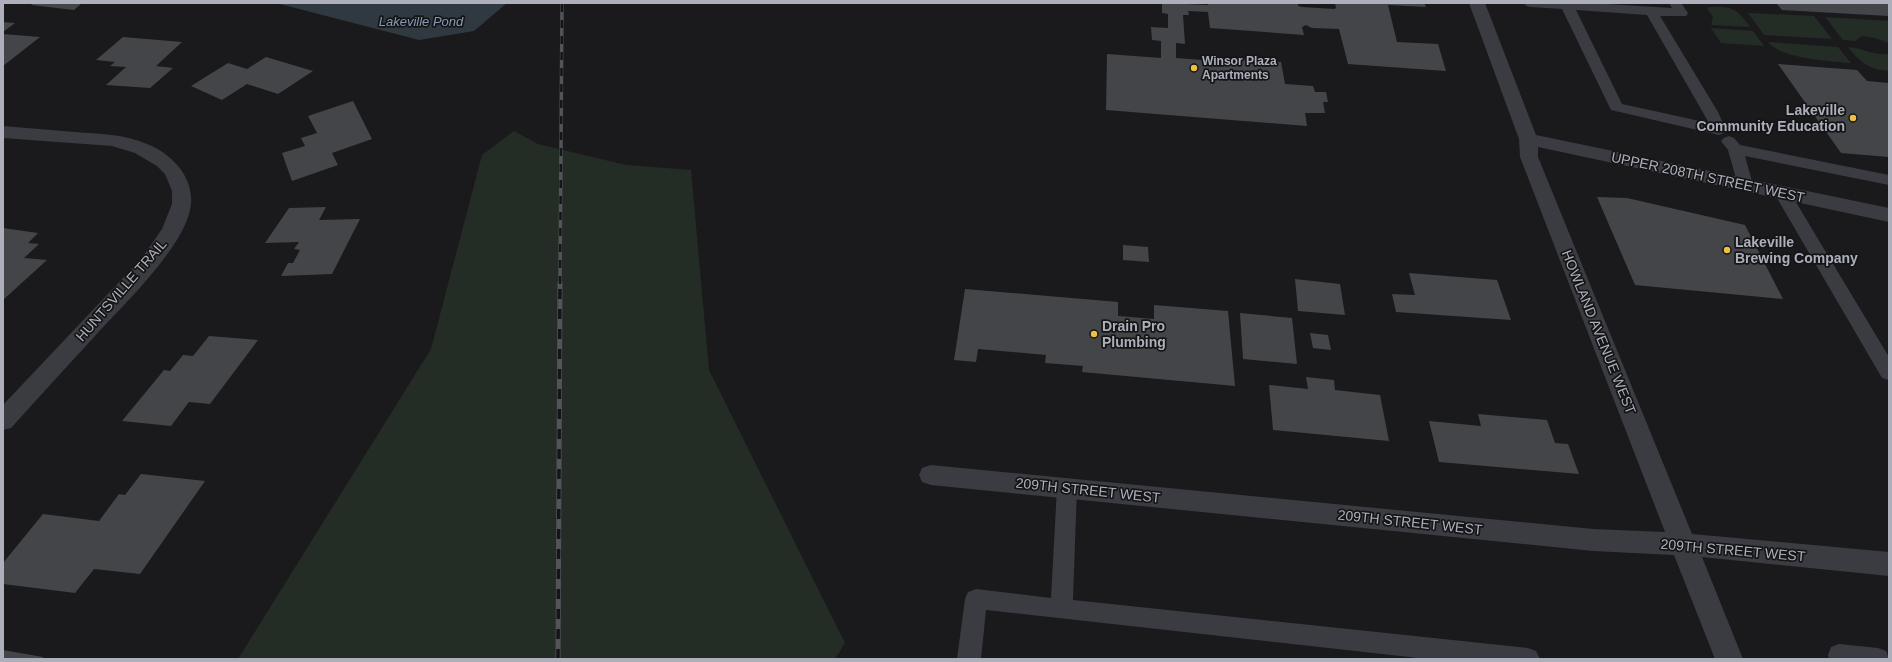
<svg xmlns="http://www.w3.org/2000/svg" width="1892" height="662" viewBox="0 0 1892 662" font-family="Arial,sans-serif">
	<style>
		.green { fill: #242c26 }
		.water { fill: #303840 }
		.building { fill: #444549 }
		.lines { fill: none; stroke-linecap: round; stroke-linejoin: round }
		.service { fill: #3b3c41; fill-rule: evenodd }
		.minor { fill: #3b3c41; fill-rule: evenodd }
		.rail-far1-casing { stroke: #52545a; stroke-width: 3.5 }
		.rail-casing { stroke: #52545a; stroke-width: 5 }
		.rail-far1 { stroke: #151517; stroke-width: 2.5; stroke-dasharray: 8; stroke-linecap: butt }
		.rail { stroke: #151517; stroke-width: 3.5; stroke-dasharray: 10; stroke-linecap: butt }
		.poi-dot { fill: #eebf40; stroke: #151517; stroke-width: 1.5 }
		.labels { text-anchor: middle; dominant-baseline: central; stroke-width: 3.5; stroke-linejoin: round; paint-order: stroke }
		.far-poi-label { font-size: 12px; font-weight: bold; fill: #adb0bb; stroke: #151517; text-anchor: start }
		.far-water-label { font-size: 13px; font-style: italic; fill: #859bb5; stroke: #151517 }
		.poi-label { font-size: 14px; font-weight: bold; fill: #adb0bb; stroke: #151517; text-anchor: start }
		.street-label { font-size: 14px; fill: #adb0bb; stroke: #151517 }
	</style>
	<rect width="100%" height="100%" fill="#1a1a1c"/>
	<g class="green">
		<path d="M1710,7c23,-1 27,2 40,20l-39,-2 2,-8 -6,-9z"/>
		<polygon points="1748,13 1814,16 1832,39 1764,35"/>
		<polygon points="1825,17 1889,21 1889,43 1875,38 1862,36 1855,41 1843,40"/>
		<polygon points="1711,28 1753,31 1764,46 1721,43"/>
		<path d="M1768,42l70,5 13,16c-21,-2 -70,-4 -83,-21z"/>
		<path d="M1848,47c15,1 26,9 41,7v17c-21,-2 -28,-8 -41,-24z"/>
		<polygon points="514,131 538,144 626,165 691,170 709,370 845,643 835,659 238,659 431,349 482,155"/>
	</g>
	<polygon class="water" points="276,3 507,3 474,31 419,40"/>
	<g class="building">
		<polygon points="34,3 82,3 74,10 31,5"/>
		<polygon points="1162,3 1208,5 1208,3 1298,3 1298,6 1302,7 1334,9 1336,8 1335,3 1424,3 1426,7 1388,5 1397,42 1438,44 1446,71 1348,64 1339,29 1312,28 1306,25 1302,27 1304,35 1210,28 1208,12 1188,11 1189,15 1183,15 1185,44 1176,43 1176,58 1241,63 1241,59 1281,62 1285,84 1313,86 1315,92 1326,92 1328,102 1323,102 1325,113 1305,113 1307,126 1106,110 1107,54 1161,58 1161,41 1152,40 1151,27 1168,28 1168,14 1162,13"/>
		<polygon points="1776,3 1888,3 1889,16 1782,10"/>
		<polygon points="3,22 15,23 3,32"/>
		<polygon points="3,34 40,37 3,66"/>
		<polygon points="123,37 182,42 156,66 173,68 150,88 106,85 126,67 110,66 115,62 96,60"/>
		<polygon points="266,57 313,71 278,94 247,84 222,100 191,86 228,63 247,69"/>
		<polygon points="1778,64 1857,70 1867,81 1889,83 1889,157 1841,153"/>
		<polygon points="353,101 372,139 332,153 338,165 292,181 282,153 305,146 301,138 317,133 308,116"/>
		<polygon points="1597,197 1627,198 1745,225 1783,299 1635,285"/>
		<polygon points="326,207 319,220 360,219 332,274 281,276 288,263 293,263 300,250 294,249 299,242 265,243 289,208"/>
		<polygon points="3,228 38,233 28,243 39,244 24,258 47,260 3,300"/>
		<polygon points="1123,245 1148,247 1149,262 1123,260"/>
		<polygon points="1409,273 1497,280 1511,320 1396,312 1392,294 1415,295"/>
		<polygon points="1295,279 1340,284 1345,315 1298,311"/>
		<polygon points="965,289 1118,302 1118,316 1154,319 1154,305 1228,311 1235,386 1082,372 1083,366 1045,363 1046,355 978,349 976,362 954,360"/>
		<polygon points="1240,313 1292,318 1297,364 1243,359"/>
		<polygon points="1310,333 1328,335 1331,350 1313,348"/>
		<polygon points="209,336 258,340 210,404 189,402 171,426 122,421 164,370 170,371 183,355 193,356"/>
		<polygon points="1306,377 1334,380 1335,390 1380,395 1389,441 1273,430 1269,385 1308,389"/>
		<polygon points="1478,414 1547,420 1555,443 1568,444 1579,474 1439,462 1429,421 1481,426"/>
		<polygon points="141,474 205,481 140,574 94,569 75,593 3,584 3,563 43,514 99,521 119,494 125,495"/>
		<polygon points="3,650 43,657 42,659 3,659"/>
	</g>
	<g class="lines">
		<g class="service">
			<path d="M1525,3h65l82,5 -3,-5h12l7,10 -2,3h-26l58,96 8,18 -2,3 -5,2 -108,-25 -49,-101 -31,-2 -5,-1zM1576,10l71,5 62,108 -87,-19z"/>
			<polygon points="1729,136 1734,138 1740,145 1889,175 1889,185 1745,156 1753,185 1751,189 1745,190 1739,189 1728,150 1721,141 1724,138"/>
			<polygon points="1782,188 1788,189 1889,357 1889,380 1882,378 1774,193 1776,189"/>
			<polygon points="1067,479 1074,482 1077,488 1073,600 1528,648 1536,651 1540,659 1427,659 986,610 981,659 957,659 965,599 968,592 976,589 1051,598 1057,488 1060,482"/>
			<polygon points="1839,644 1878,648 1886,651 1889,659 1829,659 1828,655 1831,647"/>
		</g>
		<g class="minor">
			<polygon points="1469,3 1485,3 1536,135 1889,208 1889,222 1538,147 1538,157 1692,534 1889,552 1889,576 1702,557 1743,659 1715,659 1674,555 1593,551 931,485 922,482 919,475 922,468 931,465 1593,529 1665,532 1520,157 1519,139"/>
			<path d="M3,126c24,2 48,4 72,6 25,2 49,2 72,12 23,9 46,31 44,59 -2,40 -69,103 -96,133 -28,30 -56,61 -84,92l-8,2v-25l139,-147 20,-29 10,-25v-13l-7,-17 -8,-8 -22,-13 -23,-7 -109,-8z"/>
		</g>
		<defs>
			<polyline id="rail-far1" points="560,284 562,3"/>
			<polyline id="rail" points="558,659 560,283"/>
		</defs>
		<use href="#rail-far1" class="rail-far1-casing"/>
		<use href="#rail" class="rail-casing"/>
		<use href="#rail-far1" class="rail-far1"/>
		<use href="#rail" class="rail"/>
	</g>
	<g class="poi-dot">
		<circle cx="1194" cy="68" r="4"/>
		<circle cx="1853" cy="118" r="4"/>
		<circle cx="1727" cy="250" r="4"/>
		<circle cx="1094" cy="334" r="4"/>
	</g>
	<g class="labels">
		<g class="far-poi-label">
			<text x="1202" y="61">Winsor Plaza<tspan x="1202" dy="14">Apartments</tspan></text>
		</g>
		<g class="far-water-label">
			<text x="421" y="21">Lakeville Pond</text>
		</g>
		<g class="poi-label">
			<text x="1845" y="110" text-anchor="end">Lakeville<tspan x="1845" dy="16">Community Education</tspan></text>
			<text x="1735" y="242">Lakeville<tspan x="1735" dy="16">Brewing Company</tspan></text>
			<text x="1102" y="326">Drain Pro<tspan x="1102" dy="16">Plumbing</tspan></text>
		</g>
		<g class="street-label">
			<text transform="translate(1708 177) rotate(12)">UPPER 208TH STREET WEST</text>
			<text transform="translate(121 290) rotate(-49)">HUNTSVILLE TRAIL</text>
			<text transform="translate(1599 332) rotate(68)">HOWLAND AVENUE WEST</text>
			<text transform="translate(1088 490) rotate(6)">209TH STREET WEST</text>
			<text transform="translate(1410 522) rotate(6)">209TH STREET WEST</text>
			<text transform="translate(1733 550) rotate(5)">209TH STREET WEST</text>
		</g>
	</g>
	<rect width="1892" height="662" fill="none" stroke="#adb0bb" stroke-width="8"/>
</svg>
